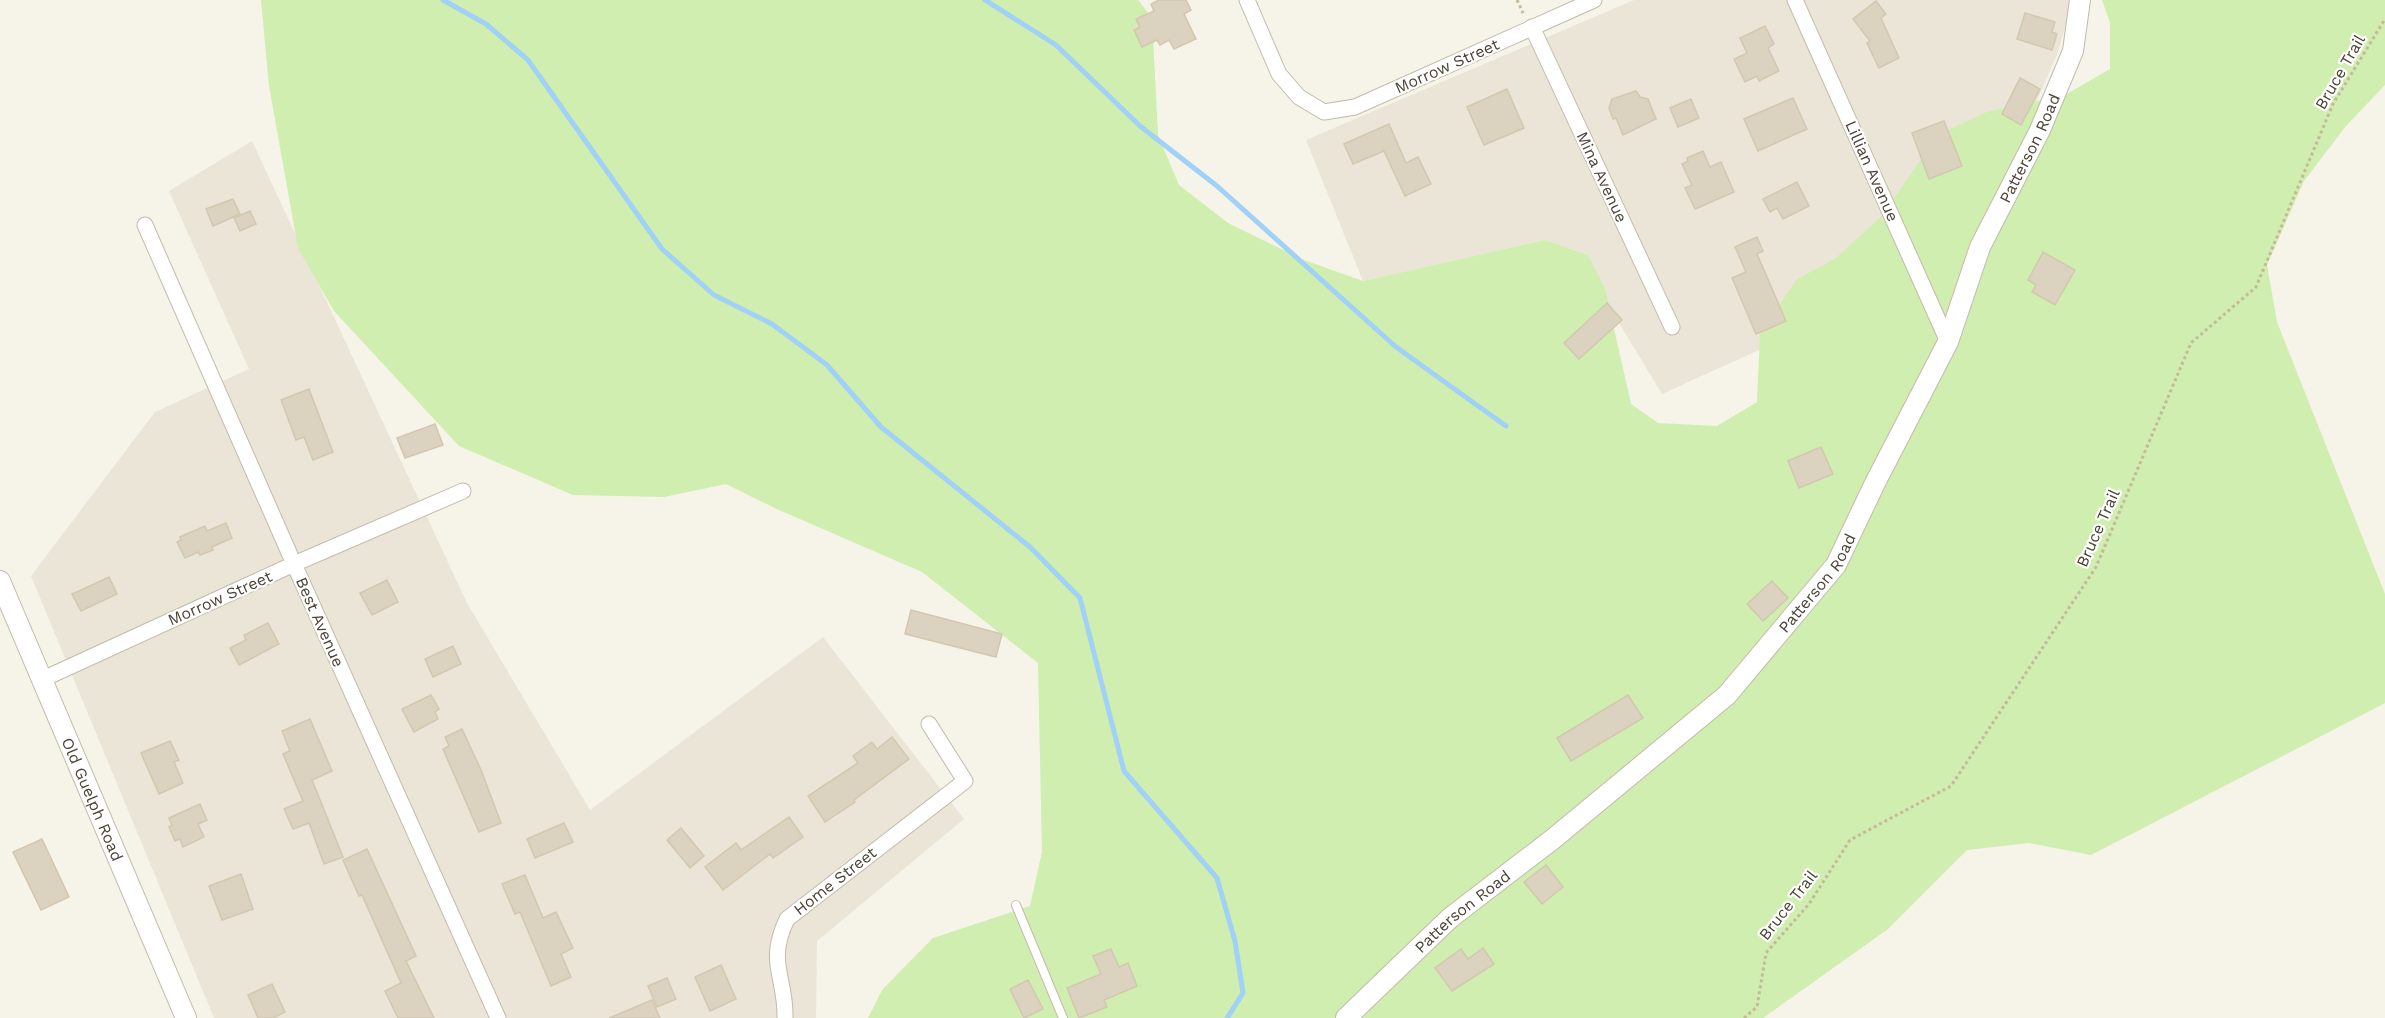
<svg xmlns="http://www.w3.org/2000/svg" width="2385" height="1018" viewBox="0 0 2385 1018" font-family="'Work Sans',sans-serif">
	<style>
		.residential { fill: #eae5d7 }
		.green { fill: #cfeeaf }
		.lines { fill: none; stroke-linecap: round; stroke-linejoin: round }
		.stream { stroke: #a1d1f7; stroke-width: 5 }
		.building { fill: #dcd2c0; stroke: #d4c7b0; stroke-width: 1.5 }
		.service-casing { stroke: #c3bbaa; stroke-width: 10 }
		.minor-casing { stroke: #c3bbaa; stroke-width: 17 }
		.tertiary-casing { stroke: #c3bbaa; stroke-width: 22 }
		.path { stroke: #c6b89a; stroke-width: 3; stroke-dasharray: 3 3; stroke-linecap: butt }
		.service { stroke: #fff; stroke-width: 8 }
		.minor { stroke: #fff; stroke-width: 15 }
		.tertiary { stroke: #fff; stroke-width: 20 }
		.labels { text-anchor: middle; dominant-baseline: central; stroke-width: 4.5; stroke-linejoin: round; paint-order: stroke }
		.street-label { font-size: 16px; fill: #4b4336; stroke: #fff }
	</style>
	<rect width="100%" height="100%" fill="#f6f3e9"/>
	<g class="residential">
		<polygon points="1634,0 2068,0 2071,6 2058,52 2020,140 1825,320 1662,394 1607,303 1588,255 1545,240 1363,281 1306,140"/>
		<polygon points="252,141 467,603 590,810 823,637 964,819 817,941 816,1018 214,1018 31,576 155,412 249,369 169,191"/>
	</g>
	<polygon class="green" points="261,0 1138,0 1152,18 1158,135 1179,185 1228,223 1304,260 1363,281 1545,240 1588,255 1605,289 1631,404 1658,423 1717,426 1757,402 1760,335 1796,280 1836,258 1882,216 1921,159 1950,129 1987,112 2065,95 2110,69 2110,23 2102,0 2385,0 2385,85 2346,126 2304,181 2267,265 2277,322 2385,594 2385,703 2091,855 2029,843 1967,850 1888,929 1763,1018 868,1018 882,990 933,938 1030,906 1042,852 1038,663 922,572 779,510 726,484 664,497 573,495 459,446 334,311 298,248 269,86"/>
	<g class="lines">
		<g class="stream">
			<polyline points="443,0 486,24 528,60 662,249 714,295 772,324 827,365 881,427 1030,547 1080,598 1124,771 1217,878 1235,941 1243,993 1227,1018"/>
			<polyline points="985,0 1056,45 1140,126 1217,186 1396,347 1506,426"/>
		</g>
	</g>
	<g class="building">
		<polygon points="1159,0 1186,0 1191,10 1184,14 1196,39 1174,49 1169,40 1160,45 1157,40 1142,47 1134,30 1140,27 1136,19 1154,11 1151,4"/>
		<polygon points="1876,1 1886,14 1881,18 1899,58 1879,68 1867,43 1870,41 1853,19"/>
		<polygon points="2025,13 2055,22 2052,32 2057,34 2052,50 2017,39"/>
		<polygon points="1765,26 1774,44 1768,48 1779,71 1759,81 1757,76 1745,82 1734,59 1747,53 1740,38"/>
		<polygon points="2020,78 2040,89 2021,125 2002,114"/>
		<polygon points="1507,89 1524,128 1484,145 1467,107"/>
		<polygon points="1636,91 1640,97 1648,99 1656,119 1623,135 1616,118 1613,119 1609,108 1612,99"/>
		<polygon points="1793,98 1807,129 1758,151 1744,119"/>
		<polygon points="1691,99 1699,118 1678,127 1670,108"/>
		<polygon points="1944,121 1962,166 1929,179 1912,133"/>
		<polygon points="1389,124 1406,163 1418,157 1431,184 1405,196 1384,151 1353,164 1344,144"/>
		<polygon points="1703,151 1710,167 1721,162 1734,192 1695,209 1685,188 1692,185 1682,164 1688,161 1687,158"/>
		<polygon points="1797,182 1809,206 1783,219 1777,208 1770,212 1763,199"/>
		<polygon points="233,199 240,214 213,226 206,209"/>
		<polygon points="250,211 256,224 240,231 234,218"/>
		<polygon points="1757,237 1763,251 1757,254 1786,321 1756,334 1732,278 1746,272 1735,247"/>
		<polygon points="2043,252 2075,270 2055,305 2032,292 2036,285 2028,280"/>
		<polygon points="1607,303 1622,320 1579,359 1564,343"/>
		<polygon points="309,389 333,452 313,460 304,437 296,440 281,400"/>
		<polygon points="435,424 443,445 405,458 397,438"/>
		<polygon points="1821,447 1833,474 1799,488 1788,461"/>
		<polygon points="226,523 232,538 212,547 213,550 200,555 198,552 185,558 177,542 181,540 180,537 205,526 207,531"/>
		<polygon points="109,577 117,594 81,611 72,594"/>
		<polygon points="387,580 398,602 372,615 360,593"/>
		<polygon points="1772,581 1788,598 1763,621 1747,604"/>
		<polygon points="911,610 1002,634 996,657 905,634"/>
		<polygon points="268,623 279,644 239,665 230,648 246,640 244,635"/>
		<polygon points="453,646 461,664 433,677 425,659"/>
		<polygon points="431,695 439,709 435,712 438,719 414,732 402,709"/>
		<polygon points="1628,695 1643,718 1571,761 1557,738"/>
		<polygon points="310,719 332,771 312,780 343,857 324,864 309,823 293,829 284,809 303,801 283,754 290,751 282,731"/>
		<polygon points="462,729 481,770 501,823 479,832 443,749 449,746 445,737"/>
		<polygon points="892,737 909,759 854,800 855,802 825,822 808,796 858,763 853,756 872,742 877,749"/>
		<polygon points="170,741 179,760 174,762 183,783 159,794 141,753"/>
		<polygon points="200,804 207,820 198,824 204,837 183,847 180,839 175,841 169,827 172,826 169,818"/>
		<polygon points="789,817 803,837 773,858 770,854 723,890 705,867 736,843 741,850"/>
		<polygon points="564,823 573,842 535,858 527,839"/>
		<polygon points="681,828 704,856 690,868 667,840"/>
		<polygon points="42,839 69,897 41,910 13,852"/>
		<polygon points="367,849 416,956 406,961 434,1018 398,1018 385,991 401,983 362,895 359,896 343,860"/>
		<polygon points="1546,865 1563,887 1542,904 1524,882"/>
		<polygon points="241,874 253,909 222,920 209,886"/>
		<polygon points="525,875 543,918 556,912 573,948 561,954 571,977 551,986 520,912 515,914 502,884"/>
		<polygon points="1483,948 1494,964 1452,991 1435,968 1461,949 1468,959"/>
		<polygon points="1111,949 1119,967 1128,963 1137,986 1104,1000 1107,1007 1079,1018 1067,988 1101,974 1093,956"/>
		<polygon points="721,965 736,999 710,1011 695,977"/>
		<polygon points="667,978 676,999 657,1007 648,986"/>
		<polygon points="1028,980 1043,1009 1024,1018 1010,989"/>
		<polygon points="272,984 285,1012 273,1018 258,1018 248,995"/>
		<polygon points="652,1000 660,1018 609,1018"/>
	</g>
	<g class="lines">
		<defs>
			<polyline id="service" points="1016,905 1063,1018"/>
			<g id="minor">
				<polyline points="1247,0 1279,74 1299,97 1324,112 1355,107 1594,0"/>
				<polyline points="1795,0 1948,342"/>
				<polyline points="1532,27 1672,327"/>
				<polyline points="145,225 294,564 498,1018"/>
				<polyline points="43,679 294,564 463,491"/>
				<path d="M785,1018c1,-42 -19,-55 2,-99l178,-138 -36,-57"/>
			</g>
			<g id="tertiary">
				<path id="s1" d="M0,581l186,437"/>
				<path id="s2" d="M1346,1018l104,-100 103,-79 174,-144 109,-130 39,-82 73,-141 32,-95 60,-117 33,-79 7,-51"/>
			</g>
		</defs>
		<use href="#service" class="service-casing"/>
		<use href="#minor" class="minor-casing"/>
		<use href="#tertiary" class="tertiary-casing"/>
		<g class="path">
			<polyline points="1517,0 1523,13"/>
			<polyline points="1744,1018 1757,1007 1766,953 1809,904 1850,840 1951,786 2096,567 2191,343 2256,287 2333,104 2385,19"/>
		</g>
		<use href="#service" class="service"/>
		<use href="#minor" class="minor"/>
		<use href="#tertiary" class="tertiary"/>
	</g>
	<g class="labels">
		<g class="street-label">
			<text transform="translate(1447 66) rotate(-24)">Morrow Street</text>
			<text transform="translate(2340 72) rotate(-60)">Bruce Trail</text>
			<text stroke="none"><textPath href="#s2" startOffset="1130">Patterson Road</textPath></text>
			<text transform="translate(1872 171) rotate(66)">Lillian Avenue</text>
			<text transform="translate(1602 177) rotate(65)">Mina Avenue</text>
			<text transform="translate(2098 528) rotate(-66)">Bruce Trail</text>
			<text stroke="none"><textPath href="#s2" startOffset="644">Patterson Road</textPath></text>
			<text transform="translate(220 598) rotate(-24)">Morrow Street</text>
			<text transform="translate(320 622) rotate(66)">Best Avenue</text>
			<text stroke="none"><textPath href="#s1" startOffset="237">Old Guelph Road</textPath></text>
			<text transform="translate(835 881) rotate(-38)">Home Street</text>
			<text transform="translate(1788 905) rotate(-52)">Bruce Trail</text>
			<text stroke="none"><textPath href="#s2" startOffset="158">Patterson Road</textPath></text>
		</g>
	</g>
</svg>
